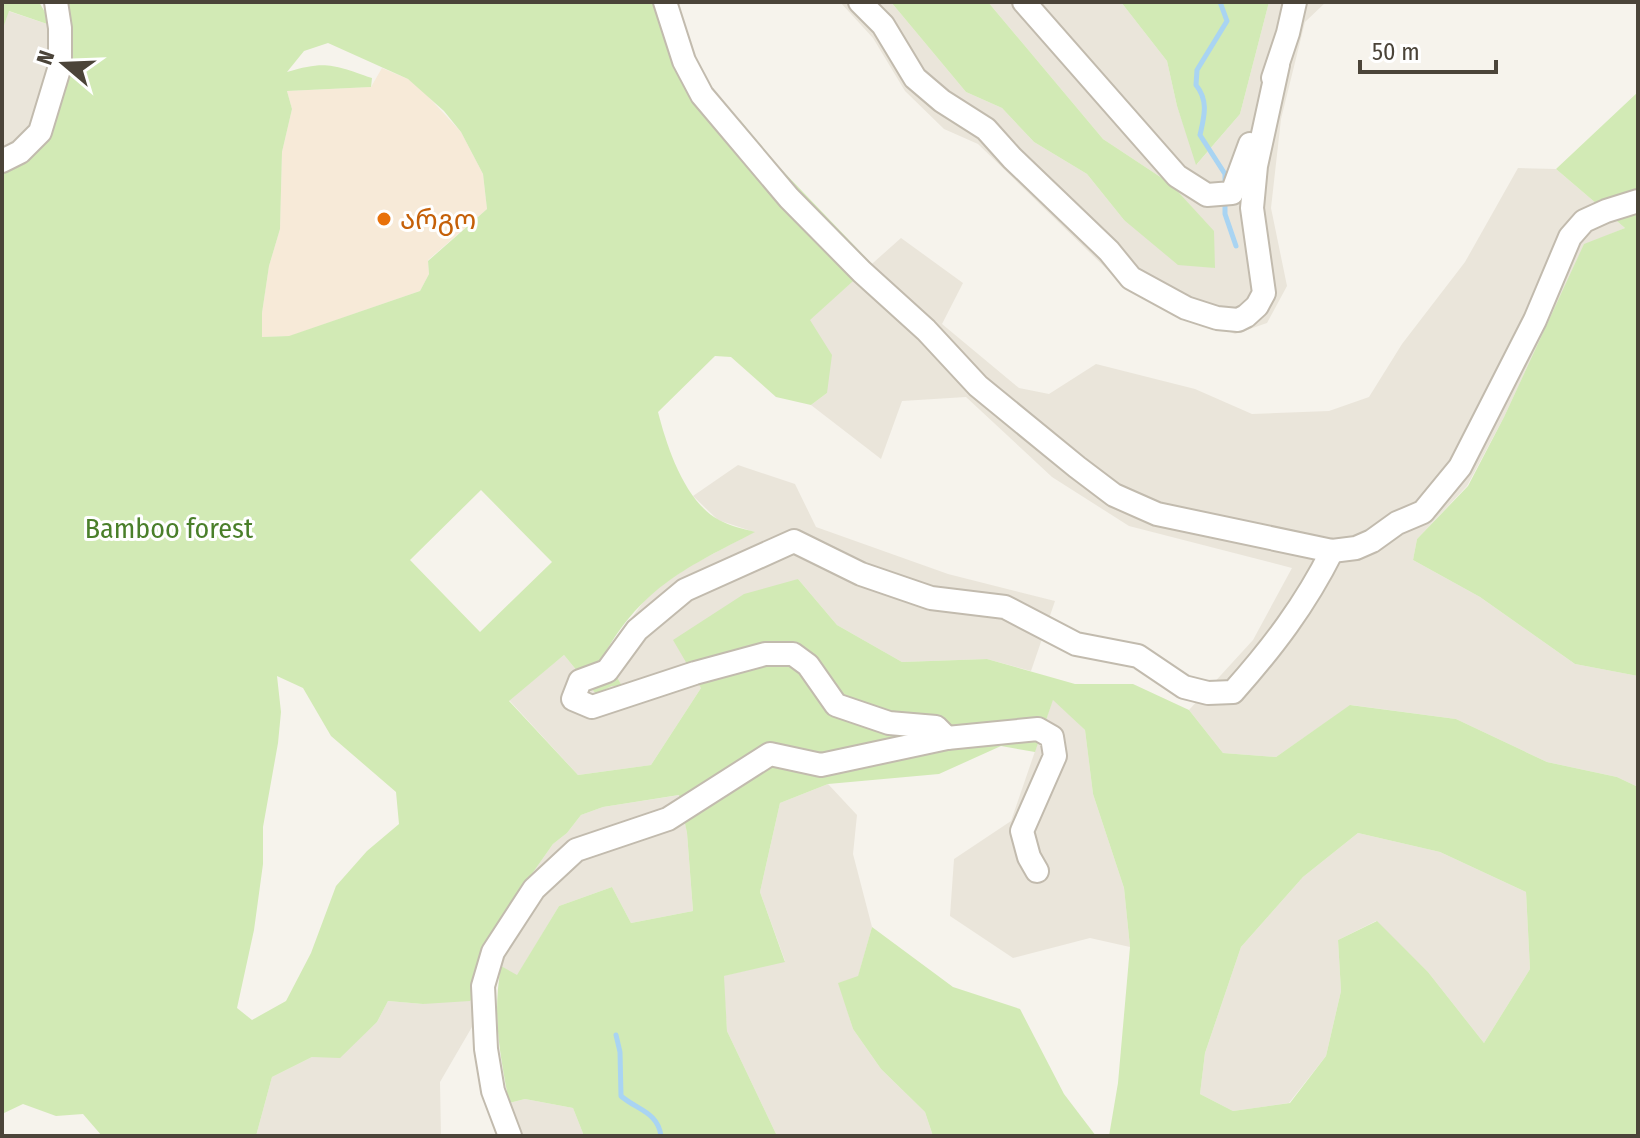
<svg xmlns="http://www.w3.org/2000/svg" width="1640" height="1138" viewBox="0 0 1640 1138" font-family="'Fira Sans Condensed','Noto Sans Georgian',sans-serif">
	<style>
		.residential { fill: #eae5da }
		.commercial { fill: #f7ead8 }
		.green { fill: #d2eab5; fill-rule: evenodd }
		.lines { fill: none; stroke-linecap: round; stroke-linejoin: round }
		.stream { stroke: #a9d4f2; stroke-width: 5 }
		.minor-casing { stroke: #c2bbae; stroke-width: 26 }
		.minor { stroke: #fff; stroke-width: 22 }
		.food-dot { fill: #e8710a; stroke: #fff; stroke-width: 3 }
		.labels { text-anchor: middle; dominant-baseline: central; stroke-width: 6; stroke-linejoin: round; paint-order: stroke }
		.food-label { font-size: 28px; fill: #c56008; stroke: #fff; text-anchor: start }
		.park-label { font-size: 28px; fill: #4a7f2a; stroke: #fff }
	</style>
	<rect width="100%" height="100%" fill="#f6f3ec"/>
	<g class="residential">
		<polygon points="840,2 891,2 966,92 1002,108 1034,142 1087,174 1124,220 1214,268 1213,231 1171,184 1103,139 988,2 1121,2 1167,61 1177,106 1197,164 1240,114 1269,2 1326,2 1305,22 1281,119 1271,208 1287,286 1267,323 1235,334 1167,307 1120,282 978,144 944,129 905,91 873,38"/>
		<polygon points="8,11 53,26 49,81 34,128 2,157 2,31"/>
		<polygon points="1518,168 1556,169 1625,228 1584,245 1504,417 1467,486 1417,539 1413,560 1480,597 1575,664 1638,676 1638,787 1617,777 1547,762 1456,719 1351,705 1276,757 1223,753 1189,710 1253,640 1292,568 1129,526 1052,477 966,397 902,401 881,459 811,405 827,393 809,320 901,238 963,283 942,324 1019,388 1049,394 1096,364 1195,389 1252,414 1329,411 1369,397 1402,344 1465,262"/>
		<polygon points="738,465 795,484 816,527 948,574 1055,601 1031,671 987,659 902,662 837,625 798,579 701,688 651,765 578,775 509,700 564,655 596,694 612,686 621,685 604,655 650,593 690,566 754,532 718,520 693,496"/>
		<polygon points="1053,699 1085,730 1093,794 1124,888 1130,947 1090,938 1013,958 950,916 954,859 1011,821"/>
		<polygon points="828,784 857,815 853,854 872,927 858,977 839,983 853,1029 881,1069 925,1112 933,1136 777,1136 727,1031 723,976 785,961 760,892 780,803"/>
		<polygon points="680,795 687,833 693,911 631,923 612,887 559,906 517,976 488,958 515,898 553,844 567,833 581,815 603,807"/>
		<polygon points="1358,833 1440,852 1526,892 1530,969 1484,1043 1428,972 1376,921 1338,940 1341,991 1326,1056 1289,1103 1233,1111 1200,1094 1205,1053 1241,947 1303,877"/>
		<polygon points="483,986 483,1008 440,1082 441,1136 256,1136 272,1077 312,1057 340,1057 377,1022 388,1001 423,1004"/>
		<polygon points="525,1099 573,1108 584,1136 523,1136 509,1103"/>
	</g>
	<polygon class="commercial" points="382,68 408,79 423,91 461,132 483,174 487,209 428,260 429,274 420,291 290,336 262,337 262,313 269,266 280,229 282,152 292,109 287,91 371,87"/>
	<g class="green">
		<polygon points="2,2 39,2 53,26 9,11 2,31"/>
		<path d="M56,2h609l58,120 17,-2 39,47 93,97 -62,56 22,35 -5,38 -16,12 -35,-8 -45,-40 -16,-1 -57,56c9,35 27,90 61,108 11,6 25,9 36,12 -67,35 -112,54 -151,123l18,31h-10l-16,8 -32,-39 -55,46 69,74 73,-10 50,-77 -28,-48 71,-46 54,-15 39,46 65,37 85,-3 88,25h58l56,26 34,43 53,4 74,-52 106,14 91,43 70,15 21,10v349h-529l9,-53 12,-136 -6,-59 -31,-94 -8,-64 -32,-30 -18,52 -34,-6 -62,28 -111,10 -48,19 -20,89 25,70 -61,14 3,55 50,105h-193l-11,-28 -48,-9 -16,4c-9,-50 -17,-86 -8,-137l16,9 42,-69 53,-19 19,36 62,-12 -6,-78 -8,-38 -76,12 -22,8 -14,18 -14,11 -38,54 -14,29 -18,59 -13,15 -47,3 -35,-3 -11,21 -37,36 -28,-1 -40,20 -16,59h-154l-19,-22 -27,2 -33,-12 -21,10v-953l18,-9 40,-86zM328,43l80,36 36,32 17,21 22,42 4,35 -59,52 1,13 -9,17 -131,45 -27,1v-24l7,-47 11,-37 2,-77 10,-43 -5,-18 84,-4 1,-9c-38,-13 -46,-18 -85,-6l17,-21zM481,490l71,72 -72,70 -70,-72zM277,676l26,12 28,48 65,56 3,32 -32,27 -31,35 -25,67 -25,48 -34,19 -15,-12 17,-78 9,-66v-37l15,-84 3,-31zM1358,833l82,19 86,40 4,77 -46,74 -56,-71 -51,-51 -39,19 3,51 -15,65 -36,47 -57,8 -33,-17 5,-41 36,-106 62,-70z"/>
		<polygon points="891,2 988,2 1103,139 1171,184 1214,231 1215,268 1178,265 1124,220 1087,174 1034,142 1002,108 966,92"/>
		<polygon points="1121,2 1269,2 1240,114 1196,165 1177,106 1167,61"/>
		<polygon points="1638,92 1638,676 1575,664 1480,597 1413,560 1417,539 1468,486 1504,417 1584,244 1625,228 1556,169"/>
		<polygon points="872,927 953,987 1020,1009 1064,1094 1096,1136 933,1136 925,1112 881,1069 853,1029 838,983 858,976"/>
	</g>
	<g class="lines">
		<g class="stream">
			<path d="M1220,2l7,19 -30,49 -1,15c13,16 8,32 4,50l25,39v13"/>
			<polyline points="1225,201 1225,214 1236,246"/>
			<path d="M616,1035l4,17 1,44c16,14 37,16 40,40"/>
		</g>
		<defs>
			<g id="minor">
				<polyline points="665,2 684,61 702,95 789,198 862,272 926,330 978,386 1077,467 1114,495 1157,514 1332,551 1356,548 1372,541 1397,523 1423,512 1460,467 1535,320 1570,237 1584,221 1606,211 1638,201"/>
				<polyline points="860,2 883,25 915,78 942,101 986,129 1012,158 1109,251 1131,278 1186,308 1217,318 1238,320 1246,316 1257,306 1264,293 1252,208 1256,166 1278,65"/>
				<polyline points="1024,2 1177,176 1207,195 1232,193 1250,144"/>
				<polyline points="1273,78 1288,33 1295,2"/>
				<polyline points="2,161 20,152 40,132 60,66 60,28 56,2"/>
				<path d="M947,738l-11,-11 -47,-4 -53,-18 -28,-40 -15,-11h-28l-70,19 -103,34 -19,-8 7,-18 27,-10 30,-41 48,-40 109,-49 67,33 70,24 74,9 71,37 62,12 46,31 24,6 25,-1c40,-45 72,-87 99,-141"/>
				<polyline points="510,1136 493,1091 486,1049 483,986 493,952 534,889 576,850 668,819 770,754 821,765 947,738 1038,729 1052,737 1055,756 1022,831 1029,857 1037,871"/>
			</g>
		</defs>
		<use href="#minor" class="minor-casing"/>
		<use href="#minor" class="minor"/>
	</g>
	<circle class="food-dot" cx="384" cy="219" r="8"/>
	<g class="labels">
		<g class="food-label">
			<text x="400" y="219">არგო</text>
		</g>
		<g class="park-label">
			<text x="169" y="528">Bamboo forest</text>
		</g>
	</g>
	<rect width="1640" height="1138" fill="none" stroke="#4b4439" stroke-width="8"/>
	<g transform="translate(64 64) rotate(289)" stroke="#ffffff" stroke-width="6" paint-order="stroke">
	<path d="M0-6L14 30L0 20L-14 30Z" fill="#4b4439"/>
	<text y="-12" font-size="22" font-weight="bold" text-anchor="middle" fill="#4b4439">N</text>
	</g>
	<path d="M1360 60v12h136v-12" fill="none" stroke="#4b4439" stroke-width="4"/>
	<text x="1372" y="60" font-size="24" fill="#4b4439" stroke="#ffffff" stroke-width="6" paint-order="stroke">50 m</text>
</svg>
